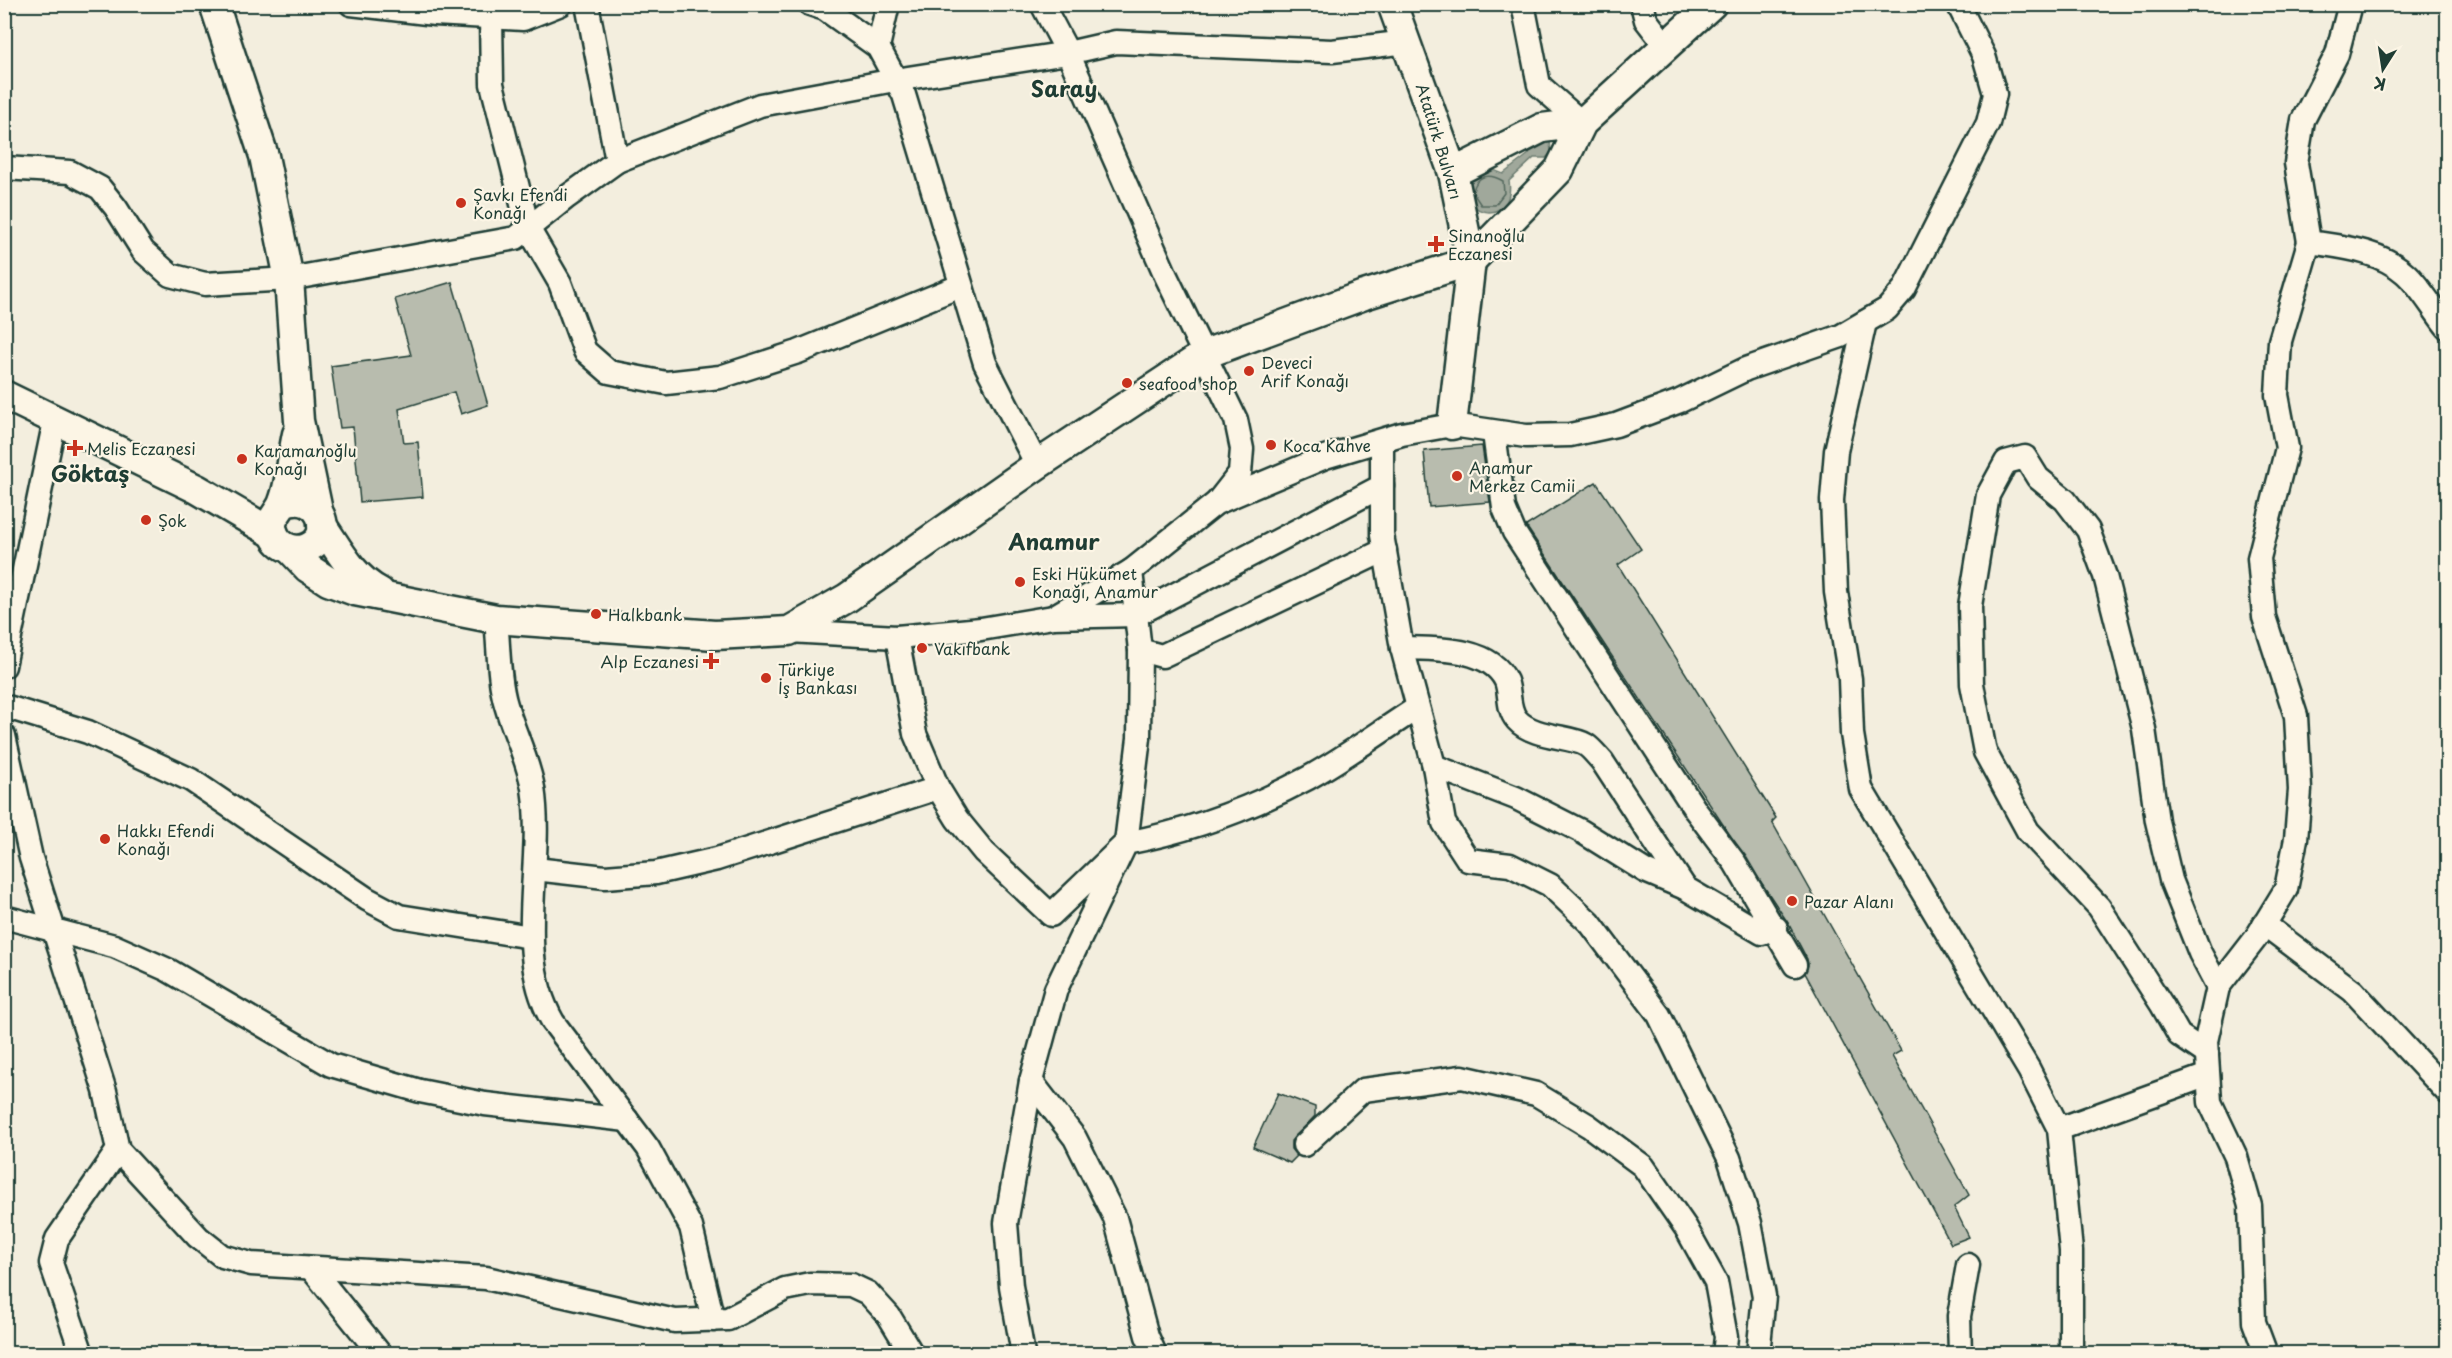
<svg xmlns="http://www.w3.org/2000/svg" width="2452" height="1358" viewBox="0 0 2452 1358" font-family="'Playpen Sans',sans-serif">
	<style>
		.water { fill: #a0a89b; stroke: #6c7d72; stroke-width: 1.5 }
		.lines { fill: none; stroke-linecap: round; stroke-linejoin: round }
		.shore { stroke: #53685d; stroke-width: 1.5 }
		.building { fill: #b8bcae; stroke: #1f3d34; stroke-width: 1.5 }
		.minor-casing { stroke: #1f3d34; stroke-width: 27 }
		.tertiary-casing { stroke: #1f3d34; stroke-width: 33 }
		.minor { stroke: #fcf5e5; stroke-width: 22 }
		.tertiary { stroke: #fcf5e5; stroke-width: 28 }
		.poi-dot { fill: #c8321e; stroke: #fcf5e5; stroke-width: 2 }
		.labels { text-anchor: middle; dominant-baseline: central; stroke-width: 4.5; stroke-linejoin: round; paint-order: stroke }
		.street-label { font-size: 16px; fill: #1f3d34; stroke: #fcf5e5 }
		.poi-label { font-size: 16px; fill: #1f3d34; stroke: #fcf5e5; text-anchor: start }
		.district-label { font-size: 22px; font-weight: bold; fill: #1f3d34; stroke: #fcf5e5 }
	</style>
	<rect width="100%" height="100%" fill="#f3eede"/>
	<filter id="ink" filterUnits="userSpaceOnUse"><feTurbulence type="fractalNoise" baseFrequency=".0167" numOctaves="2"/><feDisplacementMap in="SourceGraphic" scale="12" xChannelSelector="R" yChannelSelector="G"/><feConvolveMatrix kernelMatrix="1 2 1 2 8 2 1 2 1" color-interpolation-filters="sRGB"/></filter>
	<g filter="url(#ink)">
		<path class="water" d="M1550,141l1,12 -5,5h-12l-25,23c7,43 -51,40 -39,-2l21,-10 12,5 26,-20v-12z"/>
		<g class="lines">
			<path class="shore" d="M1473,191c4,-17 17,-18 30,-10l1,12 -9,12h-14l-8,-12"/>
		</g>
		<g class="building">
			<polygon points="452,282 488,405 461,414 454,392 399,409 404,443 418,442 423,497 360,502 353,427 340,428 331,366 411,355 395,299"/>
			<polygon points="1482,446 1490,502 1429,507 1424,451"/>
			<polygon points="1596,482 1641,549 1618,565 1776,818 1772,822 1901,1051 1892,1056 1969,1195 1954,1207 1969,1237 1951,1244 1805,973 1808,965 1807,959 1788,923 1526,526"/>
			<polygon points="1278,1093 1315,1107 1315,1116 1291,1141 1291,1149 1297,1156 1290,1163 1253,1147"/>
		</g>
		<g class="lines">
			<defs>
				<g id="minor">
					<polyline points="351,4 435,14 523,19 561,4"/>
					<polyline points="587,4 617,161"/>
					<polyline points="810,4 825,9 878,47 904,95 985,363 1037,465"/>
					<polyline points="1042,4 1068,53 1166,276 1236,420 1242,449 1240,473 1218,501"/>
					<polyline points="1523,4 1539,85 1582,123"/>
					<polyline points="1642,4 1646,20 1666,46"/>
					<polyline points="491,17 492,84 528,228 560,283 585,351 609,372 666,383 720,377 798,352 960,286"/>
					<polyline points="878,47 888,4"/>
					<polyline points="4,168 70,172 100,188 116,208 143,251 170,275 205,284 289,279 516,238 567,197 617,161 760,105 895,80 1068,53 1116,42 1332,51 1407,42"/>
					<path d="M2309,242c32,5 70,8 96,31 16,14 29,38 43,55"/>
					<polyline points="1865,322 1836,451 1832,500 1836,592 1850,679 1852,734 1861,789 2029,1070 2059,1129 2071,1251 2071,1354"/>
					<polyline points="1494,433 1504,508 1514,532 1696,811 1735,863 1795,965"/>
					<polyline points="1382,441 1382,535 1402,648 1434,766 1444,823 1468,860 1510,865 1550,885 1590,923 1659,1015 1729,1158 1750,1223 1764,1296 1758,1354"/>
					<polyline points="1053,617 1136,615 1382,486"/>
					<path d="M496,619c3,28 2,60 10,86 8,28 22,55 27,83 12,77 -21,163 20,234l95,126 43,79 22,93"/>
					<polyline points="789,631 897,637 981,629 1053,617 1131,571 1216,503 1325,457 1402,434 1452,425 1526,436 1570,435 1616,425 1680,401 1746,369 1841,336 1887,309 1904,289 1988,123 1995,94 1984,56 1958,4"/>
					<polyline points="897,637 915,734 938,788 957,819 984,852 1051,915 1126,843 1139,738 1140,650 1131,571"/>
					<path d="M1402,648c31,1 88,-2 104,33 5,13 1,28 11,39 16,18 55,16 69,25 6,4 11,11 16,16l83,127"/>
					<polyline points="1140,650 1162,656 1385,550"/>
					<polyline points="4,666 55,420"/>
					<polyline points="4,706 88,732 191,780 367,899 399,916 531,937"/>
					<polyline points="4,736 31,858 105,1091 118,1150 198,1237 222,1256 251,1264 486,1278 675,1321 728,1319 785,1289 810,1284 851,1285 868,1293 889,1316 912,1354"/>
					<polyline points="1434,766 1516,798 1581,831 1645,871 1685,888 1762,933 1776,928"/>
					<polyline points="535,869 605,877 656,873 717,859 938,788"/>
					<polyline points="4,917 114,946 168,970 331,1065 420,1091 485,1104 627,1120"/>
					<polyline points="2264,924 2353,991 2448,1093"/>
					<polyline points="2207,1054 2179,1035 2162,1005 2099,907 2028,831 1985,752 1972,684 1970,606 1988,495 2006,462 2025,457 2038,478 2065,500 2088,530 2105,576 2144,729 2157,821 2171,880 2200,953 2218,987"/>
					<polyline points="1031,1081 1075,1138 1115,1218 1147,1336 1155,1354"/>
					<polyline points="2059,1129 2208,1075"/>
					<polyline points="1304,1145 1363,1090 1462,1077 1536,1094 1589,1126 1643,1166 1686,1228 1716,1282 1726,1337 1724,1354"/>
					<polyline points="311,1268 380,1354"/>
					<polyline points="82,1354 51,1263 57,1239 118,1150"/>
					<path d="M1023,1354l-12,-68 -5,-63 25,-142 25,-92 70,-146c63,-12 126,-35 182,-65 38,-21 73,-47 109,-70"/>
					<polyline points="1960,1354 1959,1316 1968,1265"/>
					<polyline points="2266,1354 2254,1322 2250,1206 2236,1157 2210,1102 2206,1041 2218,987 2256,938 2286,889 2296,839 2300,790 2296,716 2264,617 2259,558 2287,448 2277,395 2280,341 2309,242 2296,163 2303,120 2337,54 2350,4"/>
				</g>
				<g id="tertiary">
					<polyline points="214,4 264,156 289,279 299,421 318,511"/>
					<polyline points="1392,4 1453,173 1471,261 1452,425"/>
					<polyline points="1453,173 1542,128 1582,123"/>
					<polyline points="4,395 197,489 274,534"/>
					<path d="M283,504c36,-16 55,32 24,44 -16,6 -33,-4 -35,-21 -1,-11 8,-15 11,-25 8,-21 9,-46 14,-68"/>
					<path d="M322,525c17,25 31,53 58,67"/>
					<polyline points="290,549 308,568 328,581 355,591 496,619 715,635 789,631 847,598 1037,465 1205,354 1364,295 1471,261 1559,170 1582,123 1712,4"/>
				</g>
			</defs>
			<use href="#minor" class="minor-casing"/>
			<use href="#tertiary" class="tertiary-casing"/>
			<use href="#minor" class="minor"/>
			<use href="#tertiary" class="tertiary"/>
		</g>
	</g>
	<g class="poi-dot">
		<circle cx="461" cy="203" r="6"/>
		<path d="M1433 235h6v6h6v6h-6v6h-6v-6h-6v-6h6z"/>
		<circle cx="1249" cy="371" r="6"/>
		<circle cx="1127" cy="383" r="6"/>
		<circle cx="1271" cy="445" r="6"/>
		<path d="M72 439h6v6h6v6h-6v6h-6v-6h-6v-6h6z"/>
		<circle cx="242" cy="459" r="6"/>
		<circle cx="1457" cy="476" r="6"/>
		<circle cx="146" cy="520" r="6"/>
		<circle cx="1020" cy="582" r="6"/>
		<circle cx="596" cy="614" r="6"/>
		<circle cx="922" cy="648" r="6"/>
		<path d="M708 652h6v6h6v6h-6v6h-6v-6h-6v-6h6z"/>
		<circle cx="766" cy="678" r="6"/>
		<circle cx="105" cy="839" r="6"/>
		<circle cx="1792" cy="901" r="6"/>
	</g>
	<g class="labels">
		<g class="street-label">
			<text transform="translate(1440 141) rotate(73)">Atatürk Bulvarı</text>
		</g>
		<g class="poi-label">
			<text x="473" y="194">Şavkı Efendi<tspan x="473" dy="18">Konağı</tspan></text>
			<text x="1448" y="235">Sinanoğlu<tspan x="1448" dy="18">Eczanesi</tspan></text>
			<text x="1261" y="362">Deveci<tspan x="1261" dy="18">Arif Konağı</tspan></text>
			<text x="1139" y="383">seafood shop</text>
			<text x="1283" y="445">Koca Kahve</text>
			<text x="87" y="448">Melis Eczanesi</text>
			<text x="254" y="450">Karamanoğlu<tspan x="254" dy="18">Konağı</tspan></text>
			<text x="1469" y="467">Anamur<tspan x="1469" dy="18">Merkez Camii</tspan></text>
			<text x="158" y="520">Şok</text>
			<text x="1032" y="573">Eski Hükümet<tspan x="1032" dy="18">Konağı, Anamur</tspan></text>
			<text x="608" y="614">Halkbank</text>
			<text x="934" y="648">Vakıfbank</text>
			<text x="699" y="661" text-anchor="end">Alp Eczanesi</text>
			<text x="778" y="669">Türkiye<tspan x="778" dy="18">İş Bankası</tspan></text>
			<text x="117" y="830">Hakkı Efendi<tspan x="117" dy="18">Konağı</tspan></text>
			<text x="1804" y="901">Pazar Alanı</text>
		</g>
		<g class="district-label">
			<text x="1064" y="87">Saray</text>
			<text x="90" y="472">Göktaş</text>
			<text x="1054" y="540">Anamur</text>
		</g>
	</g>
	<rect width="2452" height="1358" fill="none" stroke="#fcf5e5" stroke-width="24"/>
	<rect x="12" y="12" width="2428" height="1334" fill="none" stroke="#1f3d34" stroke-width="2" filter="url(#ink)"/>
	<g transform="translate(2383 69) rotate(192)" stroke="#fcf5e5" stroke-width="4.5" paint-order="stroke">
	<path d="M0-4.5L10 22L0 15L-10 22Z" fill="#1f3d34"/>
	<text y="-9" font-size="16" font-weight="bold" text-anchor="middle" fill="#1f3d34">K</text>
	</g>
</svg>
